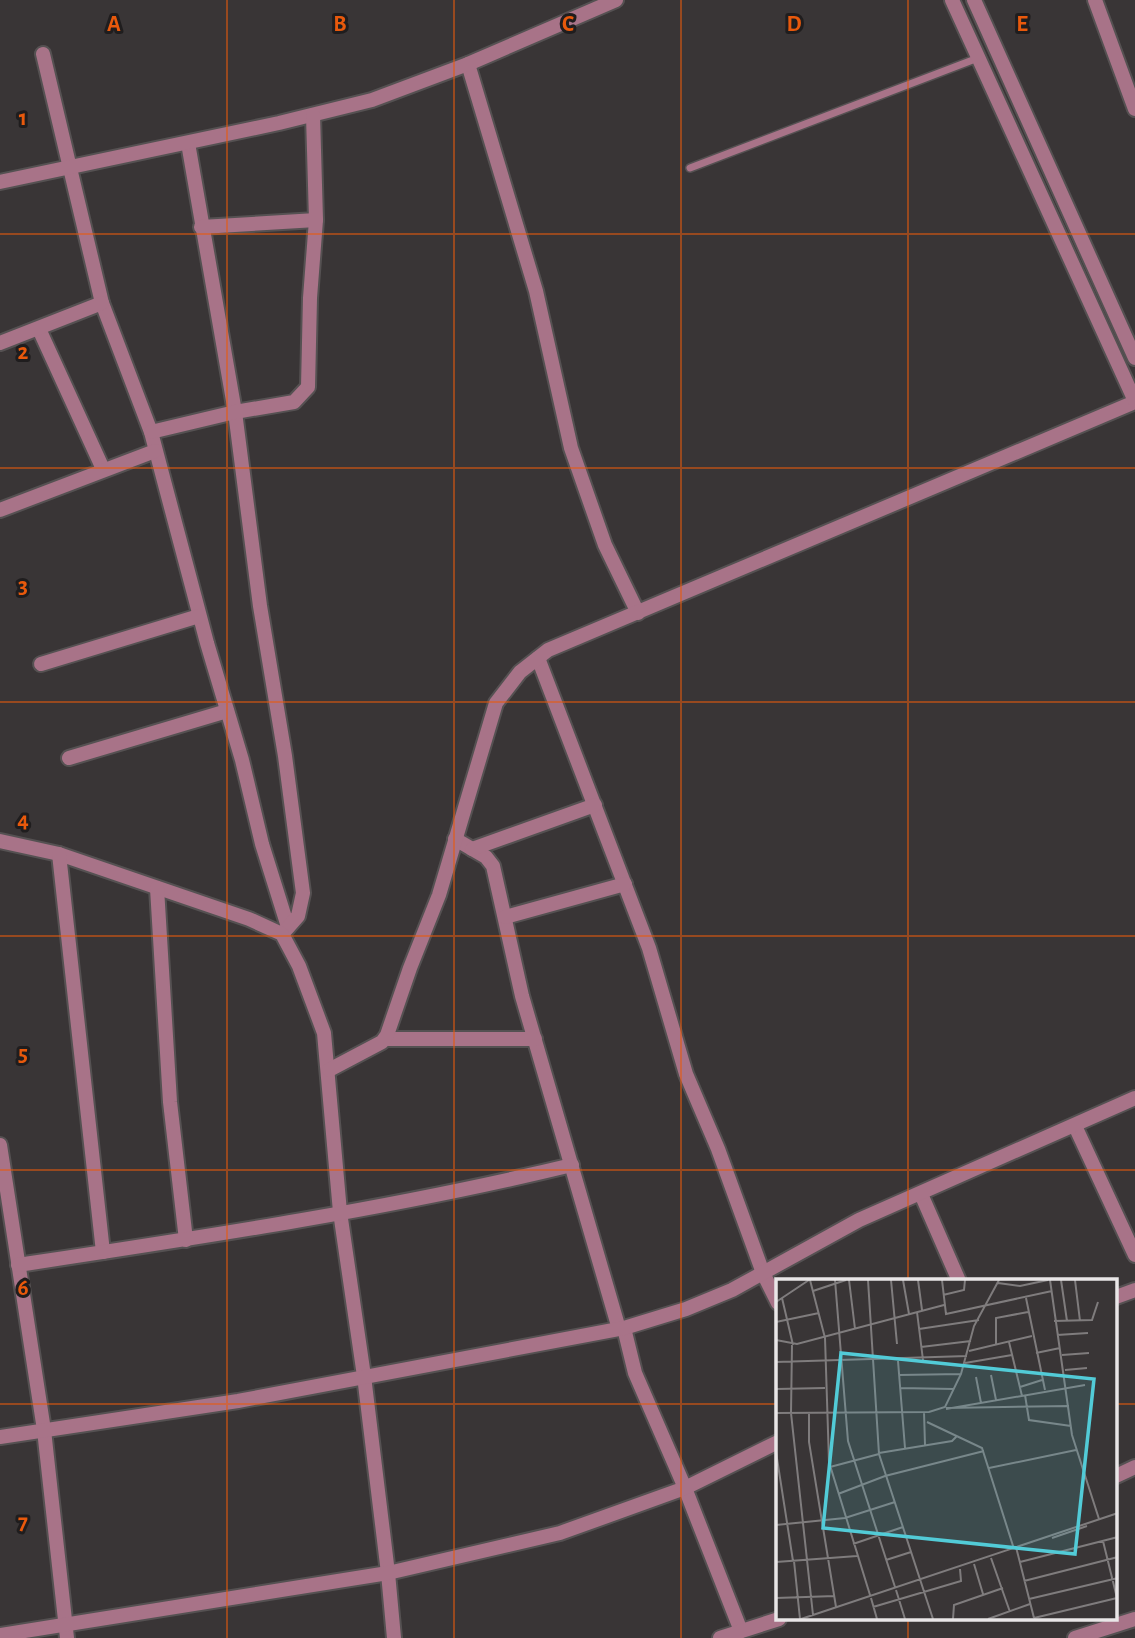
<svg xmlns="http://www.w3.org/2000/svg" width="1135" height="1638" viewBox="0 0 1135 1638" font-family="'Alegreya Sans',sans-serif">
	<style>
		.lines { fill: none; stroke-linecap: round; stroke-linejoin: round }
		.service-casing { stroke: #555152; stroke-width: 10 }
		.minor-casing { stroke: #555152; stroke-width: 18 }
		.tertiary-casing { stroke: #555152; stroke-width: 18 }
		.service { stroke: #a87388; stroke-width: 7 }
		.minor { stroke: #a87388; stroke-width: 14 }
		.tertiary { stroke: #a87388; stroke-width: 14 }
		.grid { fill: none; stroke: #e8590c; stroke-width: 2; stroke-opacity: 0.55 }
		.inset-road { fill: none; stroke: #7f7c7d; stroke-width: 2 }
		.view { fill: #52cbd7; fill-opacity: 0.15; stroke: #52cbd7; stroke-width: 3.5 }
		.inset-edge { fill: none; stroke: #e9e6e7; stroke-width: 3.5 }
		.grid-label { font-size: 23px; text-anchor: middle; font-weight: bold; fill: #e8590c; stroke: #1f1d1e; stroke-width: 6; stroke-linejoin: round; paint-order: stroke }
	</style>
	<rect width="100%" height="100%" fill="#393536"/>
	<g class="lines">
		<defs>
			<polyline id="service" points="690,168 978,58"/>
			<g id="minor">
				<polyline points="1095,0 1135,109"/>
				<polyline points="43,54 102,303 151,432 207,643 242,760 262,844 288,927"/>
				<polyline points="468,64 536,291 571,448 605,545 638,613"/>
				<polyline points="188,143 235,412 260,606 285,756 303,893 298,916 283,933"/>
				<polyline points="0,182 279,123 372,100 468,64 616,0"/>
				<polyline points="201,227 316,220"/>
				<polyline points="39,329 103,469"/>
				<polyline points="0,343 102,303"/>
				<polyline points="151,432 235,412 294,402 308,387 310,298 316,220 313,115"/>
				<polyline points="0,510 155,451"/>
				<polyline points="538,658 649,948 686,1074 718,1149 763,1273 778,1303"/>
				<polyline points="41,664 199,616"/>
				<polyline points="69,758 227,711"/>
				<polyline points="455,839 486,857 493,866 522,996 619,1329"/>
				<polyline points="0,841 59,854 249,919 282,934 299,966 324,1033 340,1212 364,1376 388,1573 394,1638"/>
				<polyline points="472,849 595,805"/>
				<polyline points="59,854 103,1252"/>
				<polyline points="157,888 170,1102 186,1240"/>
				<polyline points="505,917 625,884"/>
				<polyline points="385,1039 535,1039"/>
				<polyline points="329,1070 382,1042 387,1035 410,968 439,895 496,703 520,672 548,650 1135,402"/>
				<polyline points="1075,1126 1135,1255"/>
				<polyline points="0,1145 44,1430 67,1638"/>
				<polyline points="921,1194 959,1281"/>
				<path d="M18,1265c185,-28 372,-56 554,-100"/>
				<polyline points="1116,1297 1135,1290"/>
				<polyline points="624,1328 635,1373 685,1488 741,1631"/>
				<polyline points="0,1437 238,1401 624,1328 686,1309 732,1290 859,1220 1135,1098"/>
				<polyline points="1116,1476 1135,1467"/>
				<polyline points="0,1635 388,1573 560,1533 685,1488 778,1442"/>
				<polyline points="720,1638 779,1619"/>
				<polyline points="1075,1638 1135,1619"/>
			</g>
			<g id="tertiary">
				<polyline points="952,0 1135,401"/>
				<polyline points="974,0 1135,358"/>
			</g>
		</defs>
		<use href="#service" class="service-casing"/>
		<use href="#minor" class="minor-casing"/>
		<use href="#tertiary" class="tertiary-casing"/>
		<use href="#service" class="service"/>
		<use href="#minor" class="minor"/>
		<use href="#tertiary" class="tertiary"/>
	</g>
	<path class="grid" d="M227,0v1638M454,0v1638M681,0v1638M908,0v1281M0,234h1135M0,468h1135M0,702h1135M0,936h1135M0,1170h1135M0,1404h778M1116,1404h19M908,1619v19"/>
	<g transform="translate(776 1279)">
		<rect width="341" height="341" fill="#393536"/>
		<path class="inset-road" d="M34,1l15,58 4,124 41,133M59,1l13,161 47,146M73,1l6,49M92,1l11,174 54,165M115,1l6,64M127,1l6,34M142,1l4,30M166,1l4,34 106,-23M274,1l22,155 27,84M285,1l6,41M299,1l5,41M222,4l22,3 28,-6M37,12l33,-11M167,16l21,-5 1,-10M6,19l11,47M250,19l19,92M0,23l33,-22M141,33l6,48M278,42l38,-1 6,-18M0,43l43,-9M143,50l60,-9M281,56l31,-2M0,61l21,4 147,-39M233,63l13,54M16,66l-1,68 22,202M220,66v-27l32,-6M145,68l50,-6M193,72l63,-15M260,74l24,-5M286,76l27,-2M122,82l7,87M0,83l191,-6M189,84l47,-8M289,91l22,-2M123,96l62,-1M215,96l5,25M200,98l5,26M244,108l22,-7M124,109l54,1M0,110l49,-1M249,116l4,25 42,6M170,129l123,-2M170,130l139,-24M148,133l1,33M0,134l153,-1 16,-5 16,-33 13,-48 25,-46M33,134v29l27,165M151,143l55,26 32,101M0,173l17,109M103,174l73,-12 5,-5M54,188l49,-13M213,189l87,-18M62,215l47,-18 99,-25M0,246l69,-7 50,-16M276,259l35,-12M327,262l14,57M77,265l50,-17M240,268l18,71M215,279l19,54M110,281l25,-8M18,282l6,58M0,283l81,-6M244,283l98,-25M198,285l9,30M248,302l94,-24M120,311l9,29M0,319l59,-2M95,319l6,21M253,320l89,-21M97,328l88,-26 -1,-12M258,339l83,-20M25,340l317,-106M177,340l1,-14 49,-17M212,340l42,-15"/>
		<path class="view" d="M65,74l253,26 -19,175 -252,-26z"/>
		<rect width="341" height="341" class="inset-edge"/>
	</g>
	<g class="grid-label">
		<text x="114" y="31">A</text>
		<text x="340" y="31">B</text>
		<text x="568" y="31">C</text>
		<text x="794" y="31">D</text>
		<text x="1022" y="31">E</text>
		<text x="23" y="125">1</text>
		<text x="23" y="359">2</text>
		<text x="23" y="593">3</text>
		<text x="23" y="827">4</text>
		<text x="23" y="1061">5</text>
		<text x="23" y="1295">6</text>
		<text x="23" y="1529">7</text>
	</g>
</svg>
